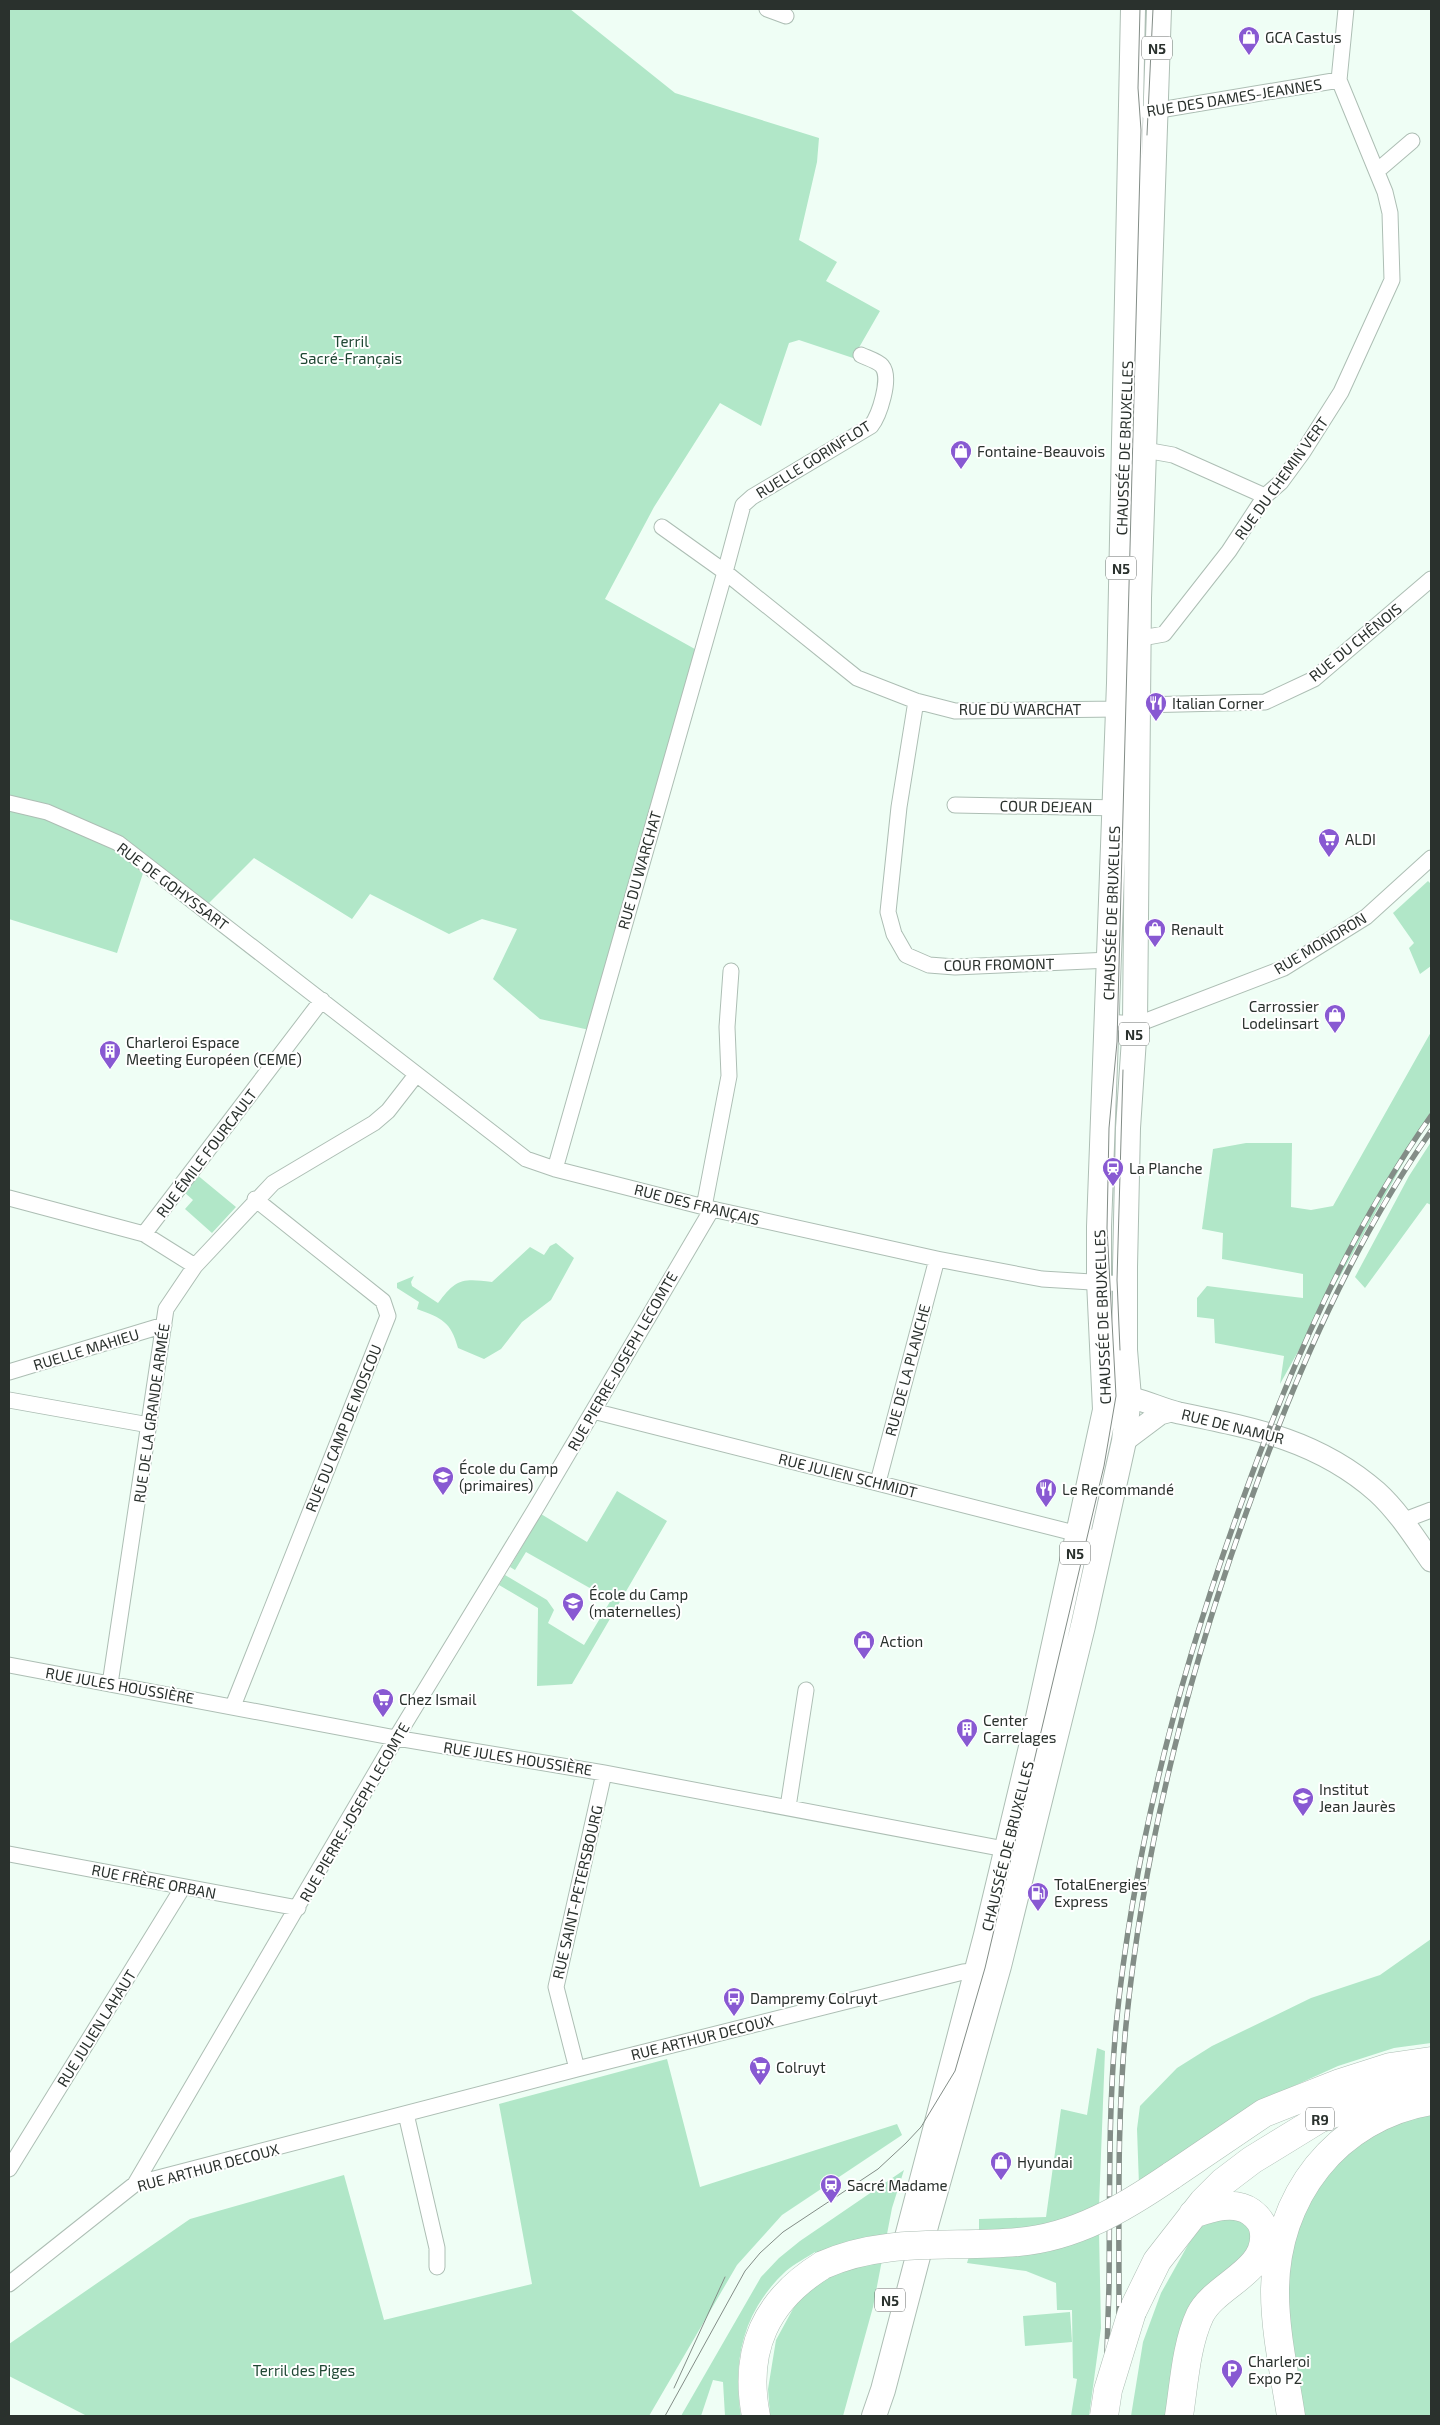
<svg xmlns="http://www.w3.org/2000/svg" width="1440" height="2425" font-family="'Exo 2',sans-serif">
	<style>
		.green { fill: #b1e7c8 }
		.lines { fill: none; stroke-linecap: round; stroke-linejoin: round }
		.minor-casing { stroke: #adbeb4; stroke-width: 17 }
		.secondary-casing { stroke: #adbeb4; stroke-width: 23 }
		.primary-casing { stroke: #adbeb4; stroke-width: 26 }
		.motorway-casing { stroke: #adbeb4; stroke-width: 29 }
		.minor { stroke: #fff; stroke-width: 15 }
		.secondary { stroke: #fff; stroke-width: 21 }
		.primary { stroke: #fff; stroke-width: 24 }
		.motorway { stroke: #fff; stroke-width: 28 }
		.tram { stroke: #838d87; stroke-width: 1 }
		.rail-casing { stroke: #838d87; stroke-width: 5.5 }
		.rail { stroke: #fff; stroke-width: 4; stroke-dasharray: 11; stroke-linecap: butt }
		.motorway-bridge-casing { stroke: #adbeb4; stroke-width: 29; stroke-linecap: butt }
		.motorway-bridge { stroke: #fff; stroke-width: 28 }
		.labels { text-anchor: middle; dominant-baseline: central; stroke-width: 4; stroke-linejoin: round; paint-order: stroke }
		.shield { fill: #fff; stroke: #6a6f6c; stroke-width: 1 }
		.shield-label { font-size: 14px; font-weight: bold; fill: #2a312d }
		.poi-label { font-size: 15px; fill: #2a312d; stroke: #fff; text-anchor: start }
		.street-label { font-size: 15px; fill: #2a312d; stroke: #fff }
		.park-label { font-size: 15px; fill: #1f4733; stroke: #fff }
	</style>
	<rect width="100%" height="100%" fill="#effef5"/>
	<path class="green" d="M 9,9 L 570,9 L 675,93 L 819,138 L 817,162 L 799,240 L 837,262 L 826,281 L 880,311 L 853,358 L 799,340 L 789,343 L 761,426 L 720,403 L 654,507 L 605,599 L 702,653 L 594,1031 L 540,1019 L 493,979 L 517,929 L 482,919 L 449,934 L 370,894 L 352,919 L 254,858 L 208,904 L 146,864 L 117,953 L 9,919 Z
		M 1428,881 L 1431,884 L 1431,966 L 1420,974 L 1409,948 L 1414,943 L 1393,913 Z
		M 1431,1032 L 1431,1113 L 1280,1384 L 1284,1356 L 1215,1343 L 1214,1319 L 1197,1317 L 1197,1298 L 1207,1286 L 1303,1298 L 1303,1274 L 1222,1259 L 1223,1233 L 1202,1229 L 1213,1149 L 1246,1143 L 1292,1143 L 1291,1207 L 1311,1210 L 1333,1206 Z
		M 1431,1142 L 1431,1205 L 1427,1203 L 1365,1288 L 1355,1277 L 1409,1176 Z
		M 196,1174 L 236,1207 L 212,1233 L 185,1209 L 193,1200 L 184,1192 Z
		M 556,1243 L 574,1258 L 551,1300 L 522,1322 L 501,1349 L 484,1359 L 458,1348 C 451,1322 442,1318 417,1309 L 419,1302 L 397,1288 L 397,1283 L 414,1276 L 411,1282 L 412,1286 L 438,1303 C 456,1279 462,1278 492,1282 L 530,1247 L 544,1255 L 550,1246 Z
		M 617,1491 L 667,1521 L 572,1684 L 537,1686 L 538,1608 L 499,1585 L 505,1575 L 547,1600 L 554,1610 L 548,1623 L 584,1645 L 611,1600 L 526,1552 L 515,1570 L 510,1567 L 541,1514 L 587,1542 Z
		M 1431,1939 L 1431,2043 L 1394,2048 L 1338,2066 L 1267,2098 L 1139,2185 L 1137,2129 L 1140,2106 L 1177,2068 L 1212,2046 L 1311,1998 L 1380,1975 Z
		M 1097,2048 L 1105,2051 L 1099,2206 L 1050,2223 L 1017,2230 L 979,2230 L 979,2219 L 1046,2217 L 1061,2109 L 1087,2115 Z
		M 667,2059 L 700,2187 L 897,2124 L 902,2135 L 782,2215 L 737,2265 L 649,2416 L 87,2416 L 9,2376 L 9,2344 L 190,2219 L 344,2175 L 384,2320 L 532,2284 L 499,2104 Z
		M 1431,2111 L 1431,2416 L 1303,2416 L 1287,2310 L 1287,2266 L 1301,2212 L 1326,2170 L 1370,2130 Z
		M 904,2170 L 892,2208 L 873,2307 L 843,2416 L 770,2415 L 768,2389 L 776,2340 L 800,2296 L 827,2278 L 815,2252 C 806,2258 794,2264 786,2271 C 743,2311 732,2360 741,2416 L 725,2416 L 723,2382 L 713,2380 L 701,2416 L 681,2416 L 761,2277 L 779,2258 L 800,2241 Z
		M 1244,2215 L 1255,2245 L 1198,2304 L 1172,2416 L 1131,2416 L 1143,2342 L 1161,2293 L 1189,2243 L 1202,2226 L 1216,2216 Z
		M 1099,2232 L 1101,2328 L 1089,2416 L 1071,2416 L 1077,2379 L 1073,2378 L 1072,2310 L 1057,2310 L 1056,2283 L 1026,2271 L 967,2263 L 970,2253 Z
		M 1070,2312 L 1072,2342 L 1025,2346 L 1023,2316 Z"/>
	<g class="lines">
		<g class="minor-casing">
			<path id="minor" d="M 767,9 L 786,16
				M 1148,112 L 1339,80
				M 1377,171 L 1412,141
				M 1145,450 L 1173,455 L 1265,496
				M 662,527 L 725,572 L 743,505 L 752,497 L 871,426 C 879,416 892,378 882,366 C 878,361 867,358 861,355
				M 1131,640 L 1164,634 L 1229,551 L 1265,496 L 1281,482 L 1303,452 L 1341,392 L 1392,280 L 1390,213 L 1385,192 L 1339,80 L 1346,9
				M 916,701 L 899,807 L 888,912 L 894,934 L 906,955 L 929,965 L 955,967 L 1110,960
				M 9,803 L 47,812 L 118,843 L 526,1159 L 555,1169 L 712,1209 L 937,1259 L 1042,1279 L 1125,1284
				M 955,805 L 1121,808
				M 1107,1022 L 1135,1024 L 1146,1021 L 1284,968 L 1366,917 L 1431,858
				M 555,1169 L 725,572 L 857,678 L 916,701 L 955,711 L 1118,709 L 1139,705 L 1265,702 L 1314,679 L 1431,579
				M 9,1198 L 144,1234 L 195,1266
				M 704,1207 L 729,1076 L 727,1027 L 731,971
				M 144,1234 L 322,1000
				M 9,1372 L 164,1325
				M 9,1400 L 149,1425
				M 593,1411 L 1102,1540
				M 878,1482 L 937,1259
				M 1402,1521 L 1431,1510
				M 9,1665 L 396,1738 L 604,1773 L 1015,1851
				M 110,1684 L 166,1309 L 195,1266 L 273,1183 L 374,1123 L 388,1111 L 416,1075
				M 233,1706 L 388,1316 L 383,1301 L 255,1199
				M 788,1807 L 806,1690
				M 9,1854 L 298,1908
				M 577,2069 L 556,1987 L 604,1773
				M 406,2114 L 437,2248 L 437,2267
				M 9,2169 L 183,1887
				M 135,2184 L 396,1738 L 536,1508 L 712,1209
				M 9,2284 L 135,2184 L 577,2069 L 963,1972 L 983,1970"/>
		</g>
		<g class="secondary-casing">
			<path id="secondary" d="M 1113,1396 C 1136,1395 1157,1408 1179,1413 C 1253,1428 1318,1440 1377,1492 C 1398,1511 1415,1538 1431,1561
				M 1124,1441 L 1160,1414 L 1171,1411"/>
		</g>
		<g class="primary-casing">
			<path id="primary" d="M 907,2237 L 986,1935 L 1037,1722 L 1105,1410 L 1099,1281 L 1099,1227 L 1119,683 L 1133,9
				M 874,2416 L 883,2390 L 927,2222 L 999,1966 L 1083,1626 L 1124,1441 L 1129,1397 L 1125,1350 L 1125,1267 L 1128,1128 L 1135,1024 L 1139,598 L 1159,9"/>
		</g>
		<g class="motorway-casing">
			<path id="motorway" d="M 1171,2176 L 1264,2113 L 1340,2083 L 1390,2067 L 1431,2061
				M 1132,2312 L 1157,2261 L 1203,2202 L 1223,2182 L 1252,2160 L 1319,2119 L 1389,2093 L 1429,2085
				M 756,2416 C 743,2350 766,2300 823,2265
				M 1179,2416 C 1184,2384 1186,2345 1200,2315 C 1215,2285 1267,2272 1264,2234 C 1264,2225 1259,2218 1251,2212 C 1234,2200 1211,2208 1193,2214
				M 1291,2416 C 1285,2376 1275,2333 1275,2292 C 1275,2197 1336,2117 1431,2101"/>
		</g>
		<use href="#minor" class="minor"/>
		<use href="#secondary" class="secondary"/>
		<use href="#primary" class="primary"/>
		<use href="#motorway" class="motorway"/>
		<path class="tram" d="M 1147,135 L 1153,9
			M 1120,1350 L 1117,1280 L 1123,1070
			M 674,2388 L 725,2277
			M 665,2416 L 745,2271 L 760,2253 L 783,2232 L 878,2169 L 906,2143 L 921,2127 L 955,2071 L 985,1968 L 1104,1466 L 1116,1396 L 1107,1228 L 1109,1128 L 1117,1042 L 1141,130 L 1138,88 L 1140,9"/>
		<g class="rail-casing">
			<path id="rail" d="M 1105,2416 C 1106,2373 1108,2330 1109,2286 C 1110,2200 1108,2113 1116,2026 C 1134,1845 1181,1667 1244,1496 C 1292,1363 1349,1232 1431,1116
				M 1115,2416 C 1116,2378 1119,2340 1119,2301 C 1119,2209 1117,2117 1126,2025 C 1144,1843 1190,1665 1253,1494 C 1298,1369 1355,1239 1431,1131"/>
		</g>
		<use href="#rail" class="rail"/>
		<g class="motorway-bridge-casing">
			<path id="motorway-bridge" d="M 823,2265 C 885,2237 952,2248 1018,2242 C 1076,2237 1124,2208 1171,2176
				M 1104,2416 L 1108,2390 L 1132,2312"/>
		</g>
		<use href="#motorway-bridge" class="motorway-bridge"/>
	</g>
	<defs>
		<g id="shop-pin" transform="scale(1.125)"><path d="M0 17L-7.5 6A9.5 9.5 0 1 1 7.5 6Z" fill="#8859d2" stroke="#fff"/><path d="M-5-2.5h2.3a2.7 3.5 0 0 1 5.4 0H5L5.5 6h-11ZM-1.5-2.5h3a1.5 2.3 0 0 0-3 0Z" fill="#fff"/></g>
		<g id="restaurant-pin" transform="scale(1.125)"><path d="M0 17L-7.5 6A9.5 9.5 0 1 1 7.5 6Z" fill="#8859d2" stroke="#fff"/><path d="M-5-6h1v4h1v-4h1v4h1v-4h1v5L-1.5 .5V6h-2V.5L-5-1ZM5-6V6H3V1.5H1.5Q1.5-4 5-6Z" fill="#fff"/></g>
		<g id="supermarket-pin" transform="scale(1.125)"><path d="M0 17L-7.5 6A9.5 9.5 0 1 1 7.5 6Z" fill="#8859d2" stroke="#fff"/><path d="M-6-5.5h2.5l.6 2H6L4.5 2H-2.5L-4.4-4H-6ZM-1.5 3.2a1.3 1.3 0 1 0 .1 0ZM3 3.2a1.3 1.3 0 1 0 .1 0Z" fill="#fff"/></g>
		<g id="building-pin" transform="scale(1.125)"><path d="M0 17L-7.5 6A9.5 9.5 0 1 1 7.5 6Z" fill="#8859d2" stroke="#fff"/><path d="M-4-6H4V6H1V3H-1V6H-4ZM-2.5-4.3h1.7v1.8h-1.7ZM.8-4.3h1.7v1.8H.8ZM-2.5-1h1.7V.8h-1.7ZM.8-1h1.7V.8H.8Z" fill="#fff"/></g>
		<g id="station-pin" transform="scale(1.125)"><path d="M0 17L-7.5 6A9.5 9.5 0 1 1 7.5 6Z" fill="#8859d2" stroke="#fff"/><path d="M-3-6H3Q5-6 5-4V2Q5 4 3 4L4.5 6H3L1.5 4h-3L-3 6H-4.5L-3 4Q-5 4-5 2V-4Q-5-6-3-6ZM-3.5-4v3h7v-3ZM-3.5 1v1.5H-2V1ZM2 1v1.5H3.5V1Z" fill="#fff"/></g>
		<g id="school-pin" transform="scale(1.125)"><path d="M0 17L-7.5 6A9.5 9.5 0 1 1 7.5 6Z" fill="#8859d2" stroke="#fff"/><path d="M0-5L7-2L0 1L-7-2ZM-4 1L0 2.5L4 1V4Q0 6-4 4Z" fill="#fff"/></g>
		<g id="fuel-pin" transform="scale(1.125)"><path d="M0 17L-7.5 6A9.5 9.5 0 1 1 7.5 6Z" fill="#8859d2" stroke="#fff"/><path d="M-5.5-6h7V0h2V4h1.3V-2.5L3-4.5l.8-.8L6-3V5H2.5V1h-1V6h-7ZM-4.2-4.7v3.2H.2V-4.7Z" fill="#fff"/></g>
		<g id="bus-pin" transform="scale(1.125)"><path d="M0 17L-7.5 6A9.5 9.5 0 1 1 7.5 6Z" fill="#8859d2" stroke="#fff"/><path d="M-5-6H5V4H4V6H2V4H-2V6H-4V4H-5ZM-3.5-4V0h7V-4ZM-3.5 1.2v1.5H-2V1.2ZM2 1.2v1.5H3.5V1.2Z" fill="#fff"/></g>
		<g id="parking-pin" transform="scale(1.125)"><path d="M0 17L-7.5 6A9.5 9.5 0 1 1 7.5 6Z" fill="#8859d2" stroke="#fff"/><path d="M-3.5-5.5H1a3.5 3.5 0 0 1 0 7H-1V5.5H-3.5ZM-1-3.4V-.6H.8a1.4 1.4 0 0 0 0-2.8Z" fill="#fff"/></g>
	</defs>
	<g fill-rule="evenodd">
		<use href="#shop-pin" x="1249" y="37"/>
		<use href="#shop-pin" x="961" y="451"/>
		<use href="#restaurant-pin" x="1156" y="703"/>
		<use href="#supermarket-pin" x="1329" y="839"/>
		<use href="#shop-pin" x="1155" y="929"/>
		<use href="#shop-pin" x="1335" y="1015"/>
		<use href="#building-pin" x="110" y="1051"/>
		<use href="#station-pin" x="1113" y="1168"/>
		<use href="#school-pin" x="443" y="1477"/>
		<use href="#restaurant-pin" x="1046" y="1489"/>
		<use href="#school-pin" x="573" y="1603"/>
		<use href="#shop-pin" x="864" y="1641"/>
		<use href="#supermarket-pin" x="383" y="1699"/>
		<use href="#building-pin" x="967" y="1729"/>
		<use href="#school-pin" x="1303" y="1798"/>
		<use href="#fuel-pin" x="1038" y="1893"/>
		<use href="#bus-pin" x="734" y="1998"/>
		<use href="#supermarket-pin" x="760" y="2067"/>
		<use href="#shop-pin" x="1001" y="2162"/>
		<use href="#station-pin" x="831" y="2185"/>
		<use href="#parking-pin" x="1232" y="2370"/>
	</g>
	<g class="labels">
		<g class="shield">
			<rect x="1142" y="36.5" width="30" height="23" rx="4"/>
			<rect x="1106" y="556.5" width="30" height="23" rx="4"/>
			<rect x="1119" y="1022.5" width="30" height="23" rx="4"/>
			<rect x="1060" y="1541.5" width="30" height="23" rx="4"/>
			<rect x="1306" y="2107.5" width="28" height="23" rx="4"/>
			<rect x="875" y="2288.5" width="30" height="23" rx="4"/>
		</g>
		<g class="shield-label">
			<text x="1157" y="48">N5</text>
			<text x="1121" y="568">N5</text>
			<text x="1134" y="1034">N5</text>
			<text x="1075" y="1553">N5</text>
			<text x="1320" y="2119">R9</text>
			<text x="890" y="2300">N5</text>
		</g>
		<g class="poi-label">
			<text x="1265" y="37">GCA Castus</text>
			<text x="977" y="451">Fontaine-Beauvois</text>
			<text x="1172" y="703">Italian Corner</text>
			<text x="1345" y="839">ALDI</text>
			<text x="1171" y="929">Renault</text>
			<text x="1319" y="1006" text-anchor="end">Carrossier<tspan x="1319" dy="17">Lodelinsart</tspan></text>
			<text x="126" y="1042">Charleroi Espace<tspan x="126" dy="17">Meeting Européen (CEME)</tspan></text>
			<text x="1129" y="1168">La Planche</text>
			<text x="459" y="1468">École du Camp<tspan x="459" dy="17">(primaires)</tspan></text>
			<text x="1062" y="1489">Le Recommandé</text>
			<text x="589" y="1594">École du Camp<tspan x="589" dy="17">(maternelles)</tspan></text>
			<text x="880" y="1641">Action</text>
			<text x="399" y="1699">Chez Ismail</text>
			<text x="983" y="1720">Center<tspan x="983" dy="17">Carrelages</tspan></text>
			<text x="1319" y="1789">Institut<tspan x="1319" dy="17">Jean Jaurès</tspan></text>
			<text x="1054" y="1884">TotalEnergies<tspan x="1054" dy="17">Express</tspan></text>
			<text x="750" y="1998">Dampremy Colruyt</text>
			<text x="776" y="2067">Colruyt</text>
			<text x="1017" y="2162">Hyundai</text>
			<text x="847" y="2185">Sacré Madame</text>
			<text x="1248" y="2361">Charleroi<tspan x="1248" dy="17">Expo P2</tspan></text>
		</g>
		<g class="street-label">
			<text transform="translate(1234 97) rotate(-9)">RUE DES DAMES-JEANNES</text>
			<text transform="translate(1124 448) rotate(-88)">CHAUSSÉE DE BRUXELLES</text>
			<text transform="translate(813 459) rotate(-32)">RUELLE GORINFLOT</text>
			<text transform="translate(1281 478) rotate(-54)">RUE DU CHEMIN VERT</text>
			<text transform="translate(1355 642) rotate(-39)">RUE DU CHÊNOIS</text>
			<text x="1020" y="709">RUE DU WARCHAT</text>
			<text transform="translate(1046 806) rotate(1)">COUR DEJEAN</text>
			<text transform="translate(639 870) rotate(-74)">RUE DU WARCHAT</text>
			<text transform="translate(173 886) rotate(37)">RUE DE GOHYSSART</text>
			<text transform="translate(1111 913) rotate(-88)">CHAUSSÉE DE BRUXELLES</text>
			<text transform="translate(1320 943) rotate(-31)">RUE MONDRON</text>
			<text transform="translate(999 964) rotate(-1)">COUR FROMONT</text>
			<text transform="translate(206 1153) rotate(-53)">RUE ÉMILE FOURCAULT</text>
			<text transform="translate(697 1204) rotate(14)">RUE DES FRANÇAIS</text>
			<text transform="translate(1102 1317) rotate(-92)">CHAUSSÉE DE BRUXELLES</text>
			<text transform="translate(86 1349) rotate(-17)">RUELLE MAHIEU</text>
			<text transform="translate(622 1361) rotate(-60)">RUE PIERRE-JOSEPH LECOMTE</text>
			<text transform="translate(907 1370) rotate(-75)">RUE DE LA PLANCHE</text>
			<text transform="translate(151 1413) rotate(-82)">RUE DE LA GRANDE ARMÉE</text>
			<text transform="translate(1233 1426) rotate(14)">RUE DE NAMUR</text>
			<text transform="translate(343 1428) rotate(-68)">RUE DU CAMP DE MOSCOU</text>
			<text transform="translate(848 1475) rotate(14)">RUE JULIEN SCHMIDT</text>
			<text transform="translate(120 1685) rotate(10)">RUE JULES HOUSSIÈRE</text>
			<text transform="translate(518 1758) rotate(9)">RUE JULES HOUSSIÈRE</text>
			<text transform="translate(354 1812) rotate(-60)">RUE PIERRE-JOSEPH LECOMTE</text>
			<text transform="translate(1007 1846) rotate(-76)">CHAUSSÉE DE BRUXELLES</text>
			<text transform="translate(154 1881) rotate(11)">RUE FRÈRE ORBAN</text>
			<text transform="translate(577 1892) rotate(-77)">RUE SAINT-PETERSBOURG</text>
			<text transform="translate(96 2028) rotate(-58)">RUE JULIEN LAHAUT</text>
			<text transform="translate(702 2037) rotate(-14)">RUE ARTHUR DECOUX</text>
			<text transform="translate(208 2167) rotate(-15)">RUE ARTHUR DECOUX</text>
		</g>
		<g class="park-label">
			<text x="351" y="341">Terril<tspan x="351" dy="17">Sacré-Français</tspan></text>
			<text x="304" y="2370">Terril des Piges</text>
		</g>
	</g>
	<rect width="1440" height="2425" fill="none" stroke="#2a312d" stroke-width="20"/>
</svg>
